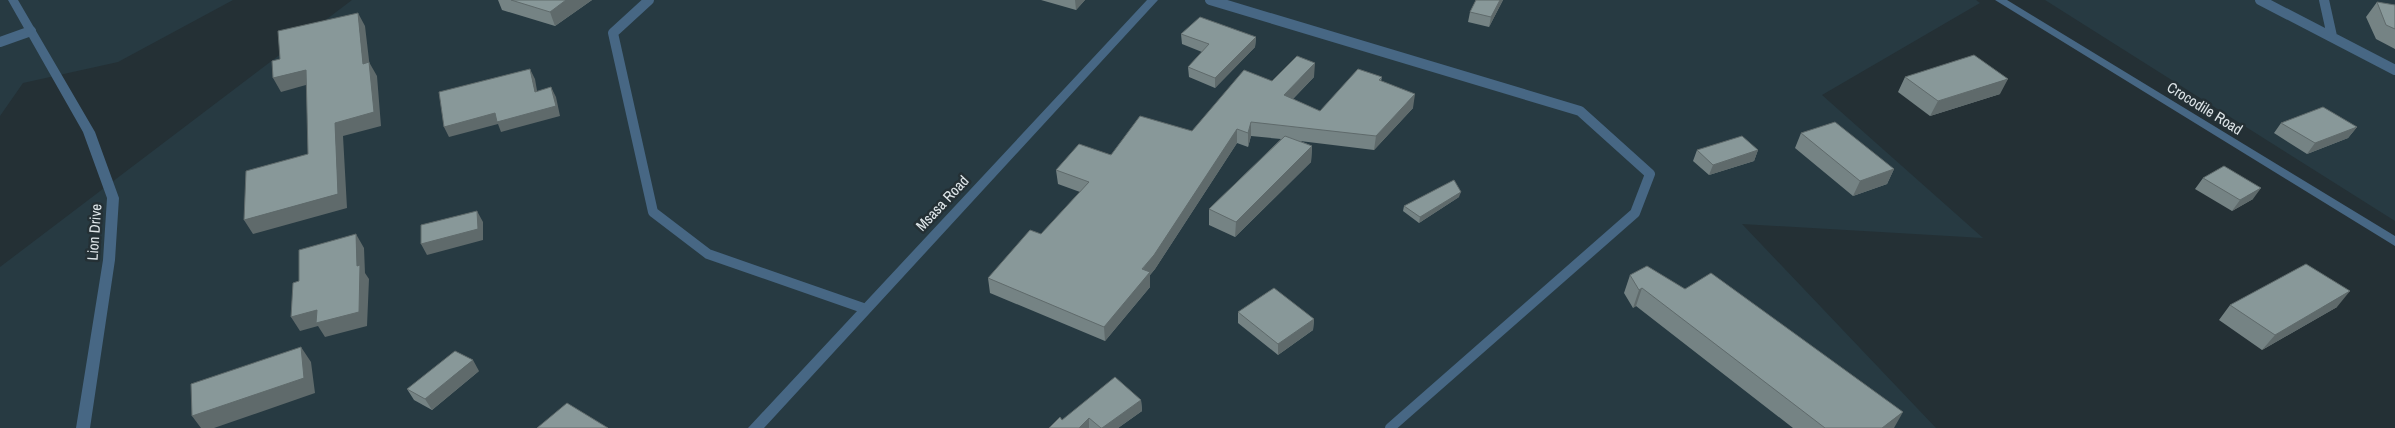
<svg xmlns="http://www.w3.org/2000/svg" width="2395" height="428" font-family="'Archivo Narrow',sans-serif">
	<style>
		.built { fill: #273a42 }
		.lines { fill: none; stroke-linecap: round; stroke-linejoin: round }
		.service { stroke: #476784; stroke-width: 10 }
		.minor { fill: #476784; fill-rule: evenodd }
		.tertiary { fill: #476784; fill-rule: evenodd }
		.wall { fill: #758384 }
		.shaded-wall { fill: #5f6a6b }
		.building { fill: #889899; stroke: #5f6a6b }
		.labels { text-anchor: middle; dominant-baseline: central; stroke-width: 5; stroke-linejoin: round; paint-order: stroke }
		.street-label { font-size: 15px; fill: #dee5e8; stroke: #243035 }
	</style>
	<rect width="100%" height="100%" fill="#243035"/>
	<path class="built" d="M 0,0 L 233,0 L 118,62 L 23,83 L 0,116 Z
		M 352,0 L 1976,0 L 1980,3 L 1822,95 L 1983,238 L 1742,224 L 1936,428 L 0,428 L 0,267 Z
		M 2045,0 L 2395,0 L 2395,221 Z"/>
	<g class="lines">
		<path class="service" d="M 649,0 L 613,33 L 653,212 L 708,254 L 866,309
			M 1210,0 L 1580,111 L 1650,174 L 1635,213 L 1390,428
			M 2260,0 L 2395,70
			M 2324,0 L 2332,36
			M 0,42 L 31,31"/>
		<path class="minor" d="M 1147,0 L 1158,0 L 764,428 L 748,428 Z
			M 1995,0 L 2007,0 L 2395,236 L 2395,246 Z"/>
		<path class="tertiary" d="M 8,0 L 18,0 L 95,132 L 119,198 L 115,260 L 90,428 L 76,428 L 103,260 L 107,198 L 83,132 Z"/>
	</g>
	<path class="wall" d="M 498,0 L 592,0 L 555,26 L 502,10 Z
		M 1041,0 L 1085,0 L 1076,10 Z
		M 1476,0 L 1503,0 L 1489,27 L 1468,22 L 1470,12 Z
		M 2377,2 L 2395,5 L 2395,49 L 2376,39 L 2366,17 Z
		M 1181,34 L 1256,37 L 1255,47 L 1215,88 L 1189,77 L 1188,67 L 1202,52 L 1182,44 Z
		M 1314,77 L 1293,99 L 1320,111 L 1382,77 L 1381,81 L 1413,108 L 1374,150 L 1300,141 L 1312,146 L 1311,162 L 1235,237 L 1209,225 L 1209,209 L 1281,139 L 1251,136 L 1248,147 L 1237,143 L 1155,269 L 1150,275 L 1150,287 L 1105,341 L 990,293 L 988,278 L 1041,234 L 1080,192 L 1058,184 L 1056,170 L 1192,131 L 1272,81 Z
		M 1905,77 L 2000,94 L 1930,116 L 1898,92 Z
		M 2281,123 L 2357,127 L 2348,138 L 2307,154 L 2274,133 Z
		M 1801,133 L 1894,169 L 1887,184 L 1853,196 L 1795,148 Z
		M 1697,150 L 1758,150 L 1754,161 L 1709,175 L 1693,161 Z
		M 2203,178 L 2253,199 L 2232,211 L 2195,189 Z
		M 1459,197 L 1419,223 L 1403,211 L 1404,206 Z
		M 1630,275 L 1894,428 L 1793,428 L 1636,306 L 1633,308 L 1624,293 Z
		M 2230,305 L 2337,307 L 2262,350 L 2219,320 Z
		M 1238,312 L 1314,319 L 1313,330 L 1278,355 L 1238,323 Z
		M 479,371 L 432,410 L 414,400 L 407,389 Z
		M 1141,400 L 1142,411 L 1118,428 L 1049,428 L 1062,420 Z"/>
	<path class="shaded-wall" d="M 566,0 L 592,0 L 555,26 L 550,12 Z
		M 1075,0 L 1085,0 L 1076,10 Z
		M 1500,0 L 1503,0 L 1489,27 L 1491,17 Z
		M 358,13 L 365,26 L 371,77 L 363,64 Z
		M 1256,37 L 1255,47 L 1215,88 L 1215,78 Z
		M 369,62 L 377,76 L 381,126 L 343,136 L 347,208 L 253,234 L 244,220 L 338,194 L 335,123 Z
		M 1315,63 L 1314,77 L 1283,109 L 1284,95 Z
		M 530,69 L 535,79 L 539,102 L 535,92 Z
		M 306,70 L 313,83 L 281,92 L 273,78 Z
		M 2008,79 L 2000,94 L 1930,116 L 1938,101 Z
		M 551,87 L 556,97 L 560,116 L 501,132 L 498,124 L 449,137 L 444,127 Z
		M 1415,94 L 1413,108 L 1374,150 L 1376,136 Z
		M 1251,122 L 1251,136 L 1248,147 L 1248,133 Z
		M 2357,127 L 2348,138 L 2307,154 L 2315,143 Z
		M 1237,129 L 1237,143 L 1155,269 L 1150,275 L 1150,287 L 1105,341 L 1104,327 Z
		M 1312,146 L 1311,162 L 1235,237 L 1236,222 Z
		M 1758,150 L 1754,161 L 1709,175 L 1713,165 Z
		M 1894,169 L 1887,184 L 1853,196 L 1860,181 Z
		M 2261,188 L 2253,199 L 2232,211 L 2240,200 Z
		M 1461,192 L 1459,197 L 1419,223 L 1420,217 Z
		M 477,211 L 483,222 L 483,240 L 427,255 L 421,244 Z
		M 356,234 L 364,248 L 365,273 L 369,279 L 367,326 L 325,337 L 318,326 L 300,331 L 291,317 L 357,266 Z
		M 1642,288 L 1636,306 L 1633,308 L 1639,290 Z
		M 2350,291 L 2337,307 L 2262,350 L 2275,335 Z
		M 1314,319 L 1313,330 L 1278,355 L 1278,344 Z
		M 301,347 L 311,362 L 315,393 L 214,428 L 201,428 L 192,416 Z
		M 473,360 L 479,371 L 432,410 L 425,399 Z
		M 1141,400 L 1142,411 L 1118,428 L 1102,428 Z
		M 1903,412 L 1894,428 L 1882,428 Z
		M 1089,418 L 1089,428 L 1079,428 Z"/>
	<path class="building" d="M 511,0 L 566,0 L 550,12 Z
		M 1476,0 L 1500,0 L 1491,17 L 1470,12 Z
		M 2377,2 L 2395,5 L 2395,29 L 2386,25 Z
		M 358,13 L 363,64 L 369,62 L 374,112 L 335,123 L 338,194 L 244,220 L 246,171 L 308,154 L 306,70 L 273,78 L 272,61 L 280,59 L 278,31 Z
		M 1200,17 L 1256,37 L 1215,78 L 1188,67 L 1209,44 L 1181,34 Z
		M 1974,55 L 2008,79 L 1938,101 L 1905,77 Z
		M 1297,56 L 1315,63 L 1284,95 L 1320,111 L 1358,69 L 1382,77 L 1379,80 L 1415,94 L 1376,136 L 1251,122 L 1248,133 L 1237,129 L 1154,255 L 1142,269 L 1150,272 L 1104,327 L 988,278 L 1030,230 L 1041,234 L 1089,182 L 1056,170 L 1079,144 L 1111,155 L 1140,116 L 1192,131 L 1244,70 L 1272,81 Z
		M 530,69 L 535,92 L 551,87 L 556,106 L 497,122 L 495,113 L 444,127 L 439,92 Z
		M 2323,107 L 2357,127 L 2315,143 L 2281,123 Z
		M 1835,122 L 1894,169 L 1860,181 L 1801,133 Z
		M 1285,136 L 1312,146 L 1236,222 L 1209,209 Z
		M 1742,136 L 1758,150 L 1713,165 L 1697,150 Z
		M 2224,166 L 2261,188 L 2240,200 L 2203,178 Z
		M 1454,180 L 1461,192 L 1420,217 L 1404,206 Z
		M 477,211 L 478,229 L 421,244 L 421,225 Z
		M 356,234 L 357,266 L 360,265 L 359,312 L 316,323 L 317,310 L 291,317 L 293,283 L 299,281 L 299,250 Z
		M 2306,264 L 2350,291 L 2275,335 L 2230,305 Z
		M 1647,266 L 1685,289 L 1711,273 L 1903,412 L 1882,428 L 1825,428 L 1642,288 L 1639,290 L 1630,275 Z
		M 1274,288 L 1314,319 L 1278,344 L 1238,312 Z
		M 301,347 L 304,378 L 192,416 L 191,384 Z
		M 455,351 L 473,360 L 425,399 L 407,389 Z
		M 1115,377 L 1141,400 L 1102,428 L 1101,428 L 1089,418 L 1079,428 L 1049,428 L 1060,417 L 1062,420 Z
		M 567,403 L 608,428 L 537,428 Z"/>
	<g class="labels">
		<g class="street-label">
			<text transform="translate(2205 108) rotate(32)">Crocodile Road</text>
			<text transform="translate(942 203) rotate(-47)">Msasa Road</text>
			<text transform="translate(94 232) rotate(-86)">Lion Drive</text>
		</g>
	</g>
</svg>
